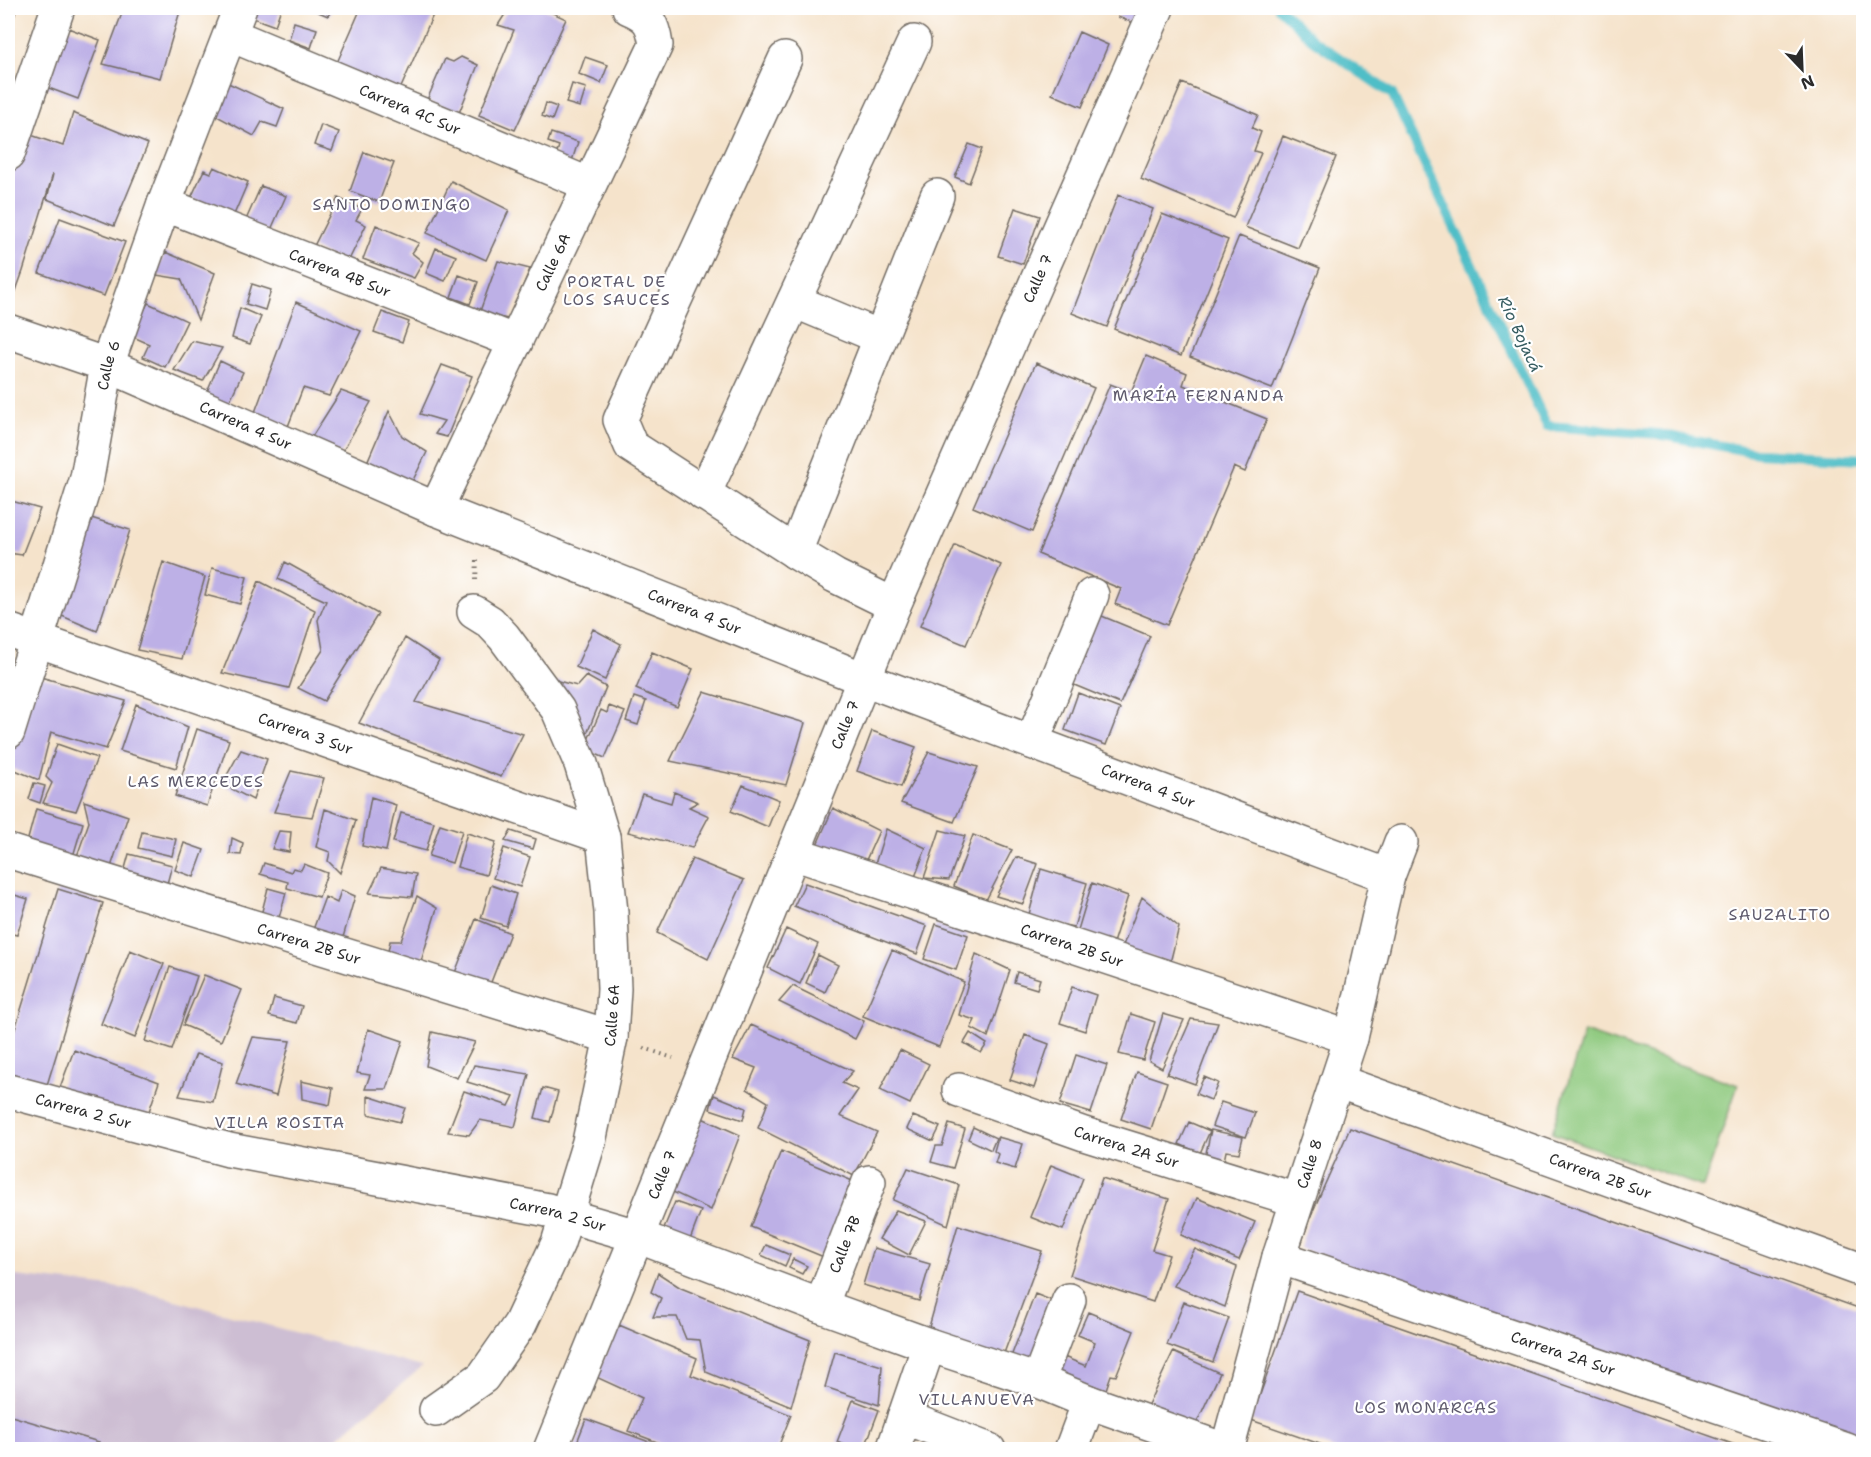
<svg xmlns="http://www.w3.org/2000/svg" width="1871" height="1457" font-family="'Shantell Sans',sans-serif">
	<style>
		.industrial { fill: #cdbed3 }
		.green { fill: #8ec97e; stroke: #5c7a54; stroke-width: 1.5 }
		.lines { fill: none; stroke-linecap: round; stroke-linejoin: round }
		.stream { stroke: #50bec7; stroke-width: 10 }
		.building { fill: #bdb0e6 }
		.minor-casing { stroke: #726b63; stroke-width: 36 }
		.path { stroke: #726b63; stroke-width: 4; stroke-dasharray: 1.5 4.5; stroke-linecap: butt }
		.minor { stroke: #fff; stroke-width: 33 }
		.labels { text-anchor: middle; dominant-baseline: central; stroke-width: 4.5; stroke-linejoin: round; paint-order: stroke }
		.street-label { font-size: 15px; fill: #2b2b2b; stroke: #fff }
		.neighbourhood-label { font-size: 16px; letter-spacing: 1.5px; fill: #5e5a6c; stroke: #fff }
		.water-label { font-size: 16px; font-style: italic; fill: #385e62; stroke: #fff }
	</style>
	<rect width="100%" height="100%" fill="#fff"/>
	<filter id="ink" filterUnits="userSpaceOnUse"><feTurbulence type="fractalNoise" baseFrequency=".0167" numOctaves="2"/><feDisplacementMap in="SourceGraphic" scale="12" xChannelSelector="R" yChannelSelector="G"/><feConvolveMatrix kernelMatrix="1 2 1 2 8 2 1 2 1" color-interpolation-filters="sRGB"/></filter>
	<filter id="wash" filterUnits="userSpaceOnUse"><feTurbulence type="fractalNoise" baseFrequency=".008" numOctaves="4" result="noise"/><feDisplacementMap in="SourceGraphic" scale="24" xChannelSelector="R" yChannelSelector="G"/><feGaussianBlur stdDeviation="1.35" result="paint"/><feColorMatrix in="noise" values="0 0 0 0 0 0 0 0 0 0 0 0 0 0 0 0 0 1.4 0 .05"/><feComposite in="paint" operator="in"/></filter>
	<g filter="url(#wash)">
		<rect width="100%" height="100%" fill="#f5e3cb"/>
		<path class="industrial" d="M 8,1275 L 138,1290 L 422,1367 L 324,1449 L 8,1450 Z"/>
		<path class="green" d="M 1584,1032 L 1738,1085 L 1703,1187 L 1552,1133 Z"/>
		<g class="lines">
			<path class="stream" d="M 1279,8 L 1313,40 L 1392,94 L 1547,426 L 1658,434 L 1758,453 L 1864,459"/>
		</g>
		<g id="blocks">
			<path class="building" d="M 8,8 L 17,8 L 8,36 Z
				M 124,8 L 181,8 L 160,78 L 103,64 Z
				M 256,8 L 281,8 L 275,26 L 253,18 Z
				M 309,8 L 333,8 L 328,16 Z
				M 361,8 L 436,8 L 399,92 L 336,65 Z
				M 509,8 L 542,8 L 566,19 L 515,130 L 479,115 L 514,30 L 498,25 Z
				M 1122,8 L 1143,8 L 1136,24 L 1118,17 Z
				M 294,22 L 317,29 L 311,48 L 289,40 Z
				M 68,28 L 100,40 L 78,99 L 46,87 Z
				M 1079,32 L 1108,45 L 1082,107 L 1052,94 Z
				M 461,57 L 478,65 L 459,113 L 427,100 L 445,59 L 453,62 Z
				M 585,57 L 608,65 L 601,83 L 579,74 Z
				M 226,82 L 284,109 L 277,127 L 262,122 L 254,136 L 213,114 Z
				M 1182,83 L 1258,115 L 1252,128 L 1261,132 L 1254,151 L 1261,153 L 1233,218 L 1141,179 Z
				M 572,84 L 586,88 L 580,107 L 566,103 Z
				M 546,103 L 557,107 L 552,120 L 542,116 Z
				M 73,113 L 148,144 L 114,226 L 47,199 L 53,174 L 23,271 L 8,313 L 8,186 L 25,133 L 63,146 Z
				M 321,125 L 339,132 L 332,151 L 314,145 Z
				M 551,133 L 578,142 L 571,164 L 555,159 L 559,146 L 548,142 Z
				M 1283,136 L 1336,157 L 1298,248 L 1245,227 Z
				M 969,144 L 982,149 L 969,183 L 955,177 Z
				M 364,152 L 394,163 L 379,202 L 350,191 Z
				M 214,167 L 248,182 L 233,217 L 191,198 L 204,170 L 211,173 Z
				M 451,181 L 509,210 L 486,260 L 427,233 Z
				M 261,186 L 286,196 L 270,232 L 245,222 Z
				M 1118,195 L 1153,209 L 1107,327 L 1072,313 Z
				M 338,198 L 362,209 L 356,220 L 366,225 L 347,264 L 313,248 Z
				M 1015,208 L 1040,216 L 1023,264 L 998,256 Z
				M 1162,214 L 1228,240 L 1181,356 L 1114,329 Z
				M 60,218 L 125,242 L 104,296 L 39,273 Z
				M 376,225 L 419,243 L 412,253 L 423,262 L 414,278 L 363,259 Z
				M 1239,236 L 1320,268 L 1272,389 L 1190,357 Z
				M 436,248 L 456,256 L 445,281 L 426,273 Z
				M 165,252 L 215,273 L 198,320 L 181,279 L 156,275 Z
				M 498,261 L 530,269 L 509,319 L 479,314 Z
				M 459,275 L 478,282 L 470,304 L 451,297 Z
				M 252,284 L 271,290 L 265,310 L 246,304 Z
				M 296,302 L 361,331 L 329,396 L 303,388 L 285,434 L 251,423 Z
				M 148,303 L 187,321 L 165,367 L 143,357 L 149,344 L 131,336 Z
				M 240,308 L 261,317 L 250,344 L 232,338 Z
				M 382,312 L 409,322 L 402,342 L 374,332 Z
				M 192,341 L 222,348 L 203,381 L 174,370 Z
				M 1146,356 L 1187,373 L 1183,385 L 1267,419 L 1245,472 L 1234,467 L 1167,625 L 1115,604 L 1121,589 L 1038,554 L 1110,384 L 1131,392 Z
				M 220,361 L 243,372 L 225,411 L 203,401 Z
				M 1036,363 L 1094,388 L 1032,532 L 973,507 Z
				M 442,365 L 472,376 L 447,437 L 435,434 L 444,421 L 420,414 Z
				M 341,391 L 371,402 L 341,454 L 306,446 Z
				M 389,411 L 402,436 L 427,452 L 408,490 L 365,467 Z
				M 8,500 L 40,509 L 22,555 L 8,553 Z
				M 88,517 L 130,530 L 97,631 L 55,613 Z
				M 955,545 L 1001,565 L 966,645 L 920,626 Z
				M 163,562 L 205,577 L 182,659 L 137,650 Z
				M 285,562 L 378,614 L 324,701 L 298,688 L 323,650 L 318,620 L 326,601 L 278,579 Z
				M 212,568 L 247,577 L 240,604 L 205,595 Z
				M 259,581 L 315,610 L 289,688 L 222,673 Z
				M 1097,614 L 1150,636 L 1120,704 L 1067,682 Z
				M 593,629 L 621,644 L 605,680 L 576,667 Z
				M 405,638 L 439,660 L 416,702 L 523,734 L 501,777 L 359,723 Z
				M 652,652 L 693,669 L 677,707 L 636,689 Z
				M 37,676 L 126,701 L 106,749 L 51,732 L 39,780 L 8,767 Z
				M 586,676 L 606,687 L 584,741 L 552,695 L 558,681 L 577,686 Z
				M 704,692 L 805,723 L 786,785 L 670,761 Z
				M 1078,693 L 1120,709 L 1106,745 L 1065,730 Z
				M 634,697 L 646,701 L 638,725 L 626,721 Z
				M 136,704 L 188,727 L 176,768 L 120,751 Z
				M 609,706 L 625,712 L 605,758 L 584,749 L 601,710 L 607,713 Z
				M 197,729 L 229,740 L 207,806 L 175,796 Z
				M 872,731 L 916,747 L 901,787 L 857,771 Z
				M 57,744 L 97,758 L 76,811 L 43,803 L 52,783 L 46,777 Z
				M 241,750 L 267,759 L 253,800 L 222,784 Z
				M 929,752 L 978,767 L 954,822 L 901,803 Z
				M 291,771 L 324,778 L 312,817 L 274,812 Z
				M 34,783 L 45,786 L 40,803 L 29,799 Z
				M 743,785 L 779,800 L 768,827 L 731,811 Z
				M 674,792 L 698,802 L 689,807 L 709,816 L 692,848 L 628,832 L 642,794 L 671,803 Z
				M 371,797 L 396,805 L 386,851 L 362,846 Z
				M 84,801 L 128,816 L 110,870 L 76,859 L 89,822 Z
				M 833,808 L 879,831 L 866,860 L 816,847 Z
				M 36,809 L 83,823 L 71,863 L 25,850 Z
				M 325,809 L 356,820 L 340,873 L 328,861 L 330,852 L 316,847 Z
				M 401,813 L 434,822 L 426,851 L 393,842 Z
				M 440,824 L 462,831 L 452,863 L 429,856 Z
				M 886,829 L 926,848 L 915,877 L 875,864 Z
				M 940,830 L 965,836 L 949,880 L 924,878 Z
				M 279,831 L 291,832 L 289,852 L 272,849 Z
				M 511,831 L 536,839 L 533,849 L 505,841 Z
				M 142,832 L 176,839 L 172,856 L 138,848 Z
				M 467,833 L 496,842 L 486,875 L 457,867 Z
				M 973,835 L 1012,850 L 986,900 L 954,886 Z
				M 232,838 L 243,843 L 241,855 L 230,854 Z
				M 184,843 L 204,850 L 194,877 L 175,870 Z
				M 504,848 L 530,857 L 520,887 L 493,878 Z
				M 129,854 L 172,865 L 164,895 L 121,883 Z
				M 1016,857 L 1038,864 L 1023,904 L 996,896 Z
				M 692,859 L 744,880 L 708,959 L 657,933 Z
				M 264,863 L 291,872 L 293,868 L 301,870 L 304,864 L 327,873 L 319,897 L 287,888 L 288,882 L 260,874 Z
				M 381,868 L 416,874 L 412,897 L 369,893 Z
				M 1041,869 L 1087,883 L 1074,927 L 1028,918 Z
				M 805,883 L 927,926 L 917,954 L 794,906 Z
				M 1092,883 L 1128,896 L 1113,943 L 1078,930 Z
				M 491,885 L 516,894 L 506,926 L 481,918 Z
				M 268,888 L 286,893 L 276,928 L 259,923 Z
				M 58,889 L 103,903 L 47,1085 L 8,1074 L 8,1052 Z
				M 341,890 L 355,896 L 342,941 L 310,938 L 325,897 L 337,903 Z
				M 8,893 L 28,899 L 17,935 L 8,933 Z
				M 417,896 L 437,908 L 420,965 L 387,957 L 390,941 L 401,941 Z
				M 1142,897 L 1179,927 L 1170,963 L 1122,948 Z
				M 476,919 L 510,933 L 486,995 L 451,983 Z
				M 936,924 L 968,935 L 956,970 L 924,959 Z
				M 786,929 L 818,944 L 800,984 L 768,968 Z
				M 130,950 L 164,964 L 135,1038 L 101,1024 Z
				M 892,950 L 964,982 L 939,1047 L 863,1016 Z
				M 976,954 L 1010,970 L 988,1037 L 971,1028 L 975,1020 L 959,1015 Z
				M 818,955 L 838,965 L 825,992 L 806,983 Z
				M 170,967 L 197,976 L 172,1050 L 145,1041 Z
				M 1017,972 L 1040,979 L 1037,989 L 1014,982 Z
				M 204,975 L 242,990 L 221,1041 L 183,1025 Z
				M 793,986 L 864,1021 L 855,1039 L 779,1002 Z
				M 1072,987 L 1096,995 L 1085,1031 L 1060,1023 Z
				M 274,998 L 302,1006 L 297,1023 L 269,1016 Z
				M 1131,1014 L 1155,1022 L 1143,1060 L 1119,1054 Z
				M 1163,1014 L 1184,1020 L 1162,1068 L 1149,1061 Z
				M 1191,1019 L 1218,1023 L 1195,1084 L 1167,1074 Z
				M 751,1025 L 853,1071 L 842,1083 L 858,1090 L 840,1116 L 877,1132 L 854,1176 L 758,1128 L 768,1102 L 747,1089 L 756,1068 L 733,1059 Z
				M 368,1029 L 403,1041 L 387,1089 L 365,1089 L 370,1075 L 357,1073 Z
				M 432,1032 L 475,1042 L 457,1078 L 426,1066 Z
				M 970,1033 L 987,1044 L 981,1053 L 964,1043 Z
				M 1025,1035 L 1049,1044 L 1034,1088 L 1010,1080 Z
				M 253,1037 L 290,1041 L 276,1096 L 236,1084 Z
				M 74,1050 L 159,1082 L 146,1120 L 56,1098 Z
				M 900,1050 L 929,1064 L 910,1104 L 880,1090 Z
				M 196,1054 L 223,1062 L 213,1102 L 179,1096 Z
				M 1076,1055 L 1107,1065 L 1091,1113 L 1060,1104 Z
				M 474,1065 L 529,1074 L 515,1127 L 480,1120 L 469,1135 L 448,1132 L 464,1091 L 509,1106 L 514,1096 L 467,1082 Z
				M 1137,1072 L 1167,1082 L 1151,1129 L 1121,1119 Z
				M 1204,1077 L 1218,1083 L 1211,1100 L 1196,1094 Z
				M 301,1081 L 333,1088 L 330,1105 L 302,1099 Z
				M 543,1088 L 558,1092 L 550,1122 L 535,1118 Z
				M 714,1095 L 746,1108 L 743,1120 L 710,1109 Z
				M 368,1096 L 405,1108 L 400,1122 L 368,1114 Z
				M 1221,1102 L 1255,1113 L 1246,1137 L 1212,1126 Z
				M 693,1114 L 740,1135 L 711,1210 L 660,1186 Z
				M 913,1116 L 940,1127 L 933,1141 L 907,1129 Z
				M 1189,1122 L 1210,1131 L 1200,1153 L 1179,1144 Z
				M 949,1124 L 965,1129 L 953,1168 L 931,1162 L 936,1146 L 942,1146 Z
				M 973,1127 L 996,1138 L 991,1150 L 968,1139 Z
				M 1350,1128 L 1864,1310 L 1864,1449 L 1300,1248 L 1309,1220 Z
				M 1211,1130 L 1243,1137 L 1239,1153 L 1226,1151 L 1222,1171 L 1203,1167 Z
				M 998,1137 L 1023,1144 L 1015,1169 L 995,1163 L 998,1154 L 994,1151 Z
				M 781,1151 L 862,1185 L 831,1260 L 751,1227 Z
				M 1051,1165 L 1083,1178 L 1063,1230 L 1030,1217 Z
				M 908,1168 L 959,1185 L 948,1225 L 893,1200 Z
				M 1102,1178 L 1169,1199 L 1152,1250 L 1169,1255 L 1153,1302 L 1070,1275 Z
				M 1197,1198 L 1255,1222 L 1239,1260 L 1181,1235 Z
				M 675,1202 L 701,1211 L 688,1245 L 661,1235 Z
				M 896,1210 L 926,1221 L 909,1255 L 879,1239 Z
				M 958,1225 L 1042,1251 L 1000,1364 L 927,1334 Z
				M 766,1245 L 790,1255 L 785,1266 L 761,1255 Z
				M 874,1248 L 930,1264 L 919,1301 L 863,1285 Z
				M 1195,1249 L 1237,1267 L 1225,1307 L 1174,1286 Z
				M 793,1259 L 807,1266 L 802,1274 L 789,1268 Z
				M 658,1273 L 681,1288 L 810,1340 L 791,1407 L 706,1372 L 700,1340 L 686,1339 L 677,1317 L 653,1317 L 661,1298 L 651,1292 Z
				M 1297,1291 L 1747,1449 L 1747,1450 L 1337,1450 L 1251,1420 Z
				M 1035,1294 L 1058,1303 L 1032,1370 L 1009,1362 Z
				M 1184,1302 L 1229,1318 L 1213,1362 L 1167,1345 Z
				M 1088,1312 L 1134,1331 L 1116,1376 L 1111,1375 L 1104,1395 L 1056,1378 L 1064,1357 L 1086,1366 L 1095,1342 L 1078,1335 Z
				M 619,1325 L 697,1358 L 691,1375 L 791,1415 L 777,1450 L 678,1450 L 628,1431 L 642,1398 L 596,1377 Z
				M 835,1352 L 882,1366 L 879,1405 L 825,1387 Z
				M 1173,1352 L 1220,1373 L 1192,1433 L 1145,1411 Z
				M 853,1400 L 879,1410 L 864,1450 L 855,1450 L 837,1442 Z
				M 8,1415 L 99,1442 L 96,1450 L 8,1450 Z
				M 586,1419 L 669,1449 L 669,1450 L 574,1450 Z"/>
		</g>
	</g>
	<g filter="url(#ink)">
		<use href="#blocks" fill-opacity="0" stroke="#726b63" stroke-width="1.5"/>
		<g class="lines">
			<g class="minor-casing">
				<g id="minor">
					<path id="s1" d="M 231,35 L 588,184"/>
					<path d="M 785,59 L 620,420 L 631,446 L 795,552"/>
					<path d="M 8,154 L 58,8"/>
					<path id="s2" d="M 164,204 L 516,342"/>
					<path d="M 794,301 L 880,337"/>
					<path id="s3" d="M 8,331 L 107,365 L 436,509 L 864,679 L 1388,876"/>
					<path d="M 704,494 L 914,42"/>
					<path id="s4" d="M 436,509 L 656,45 C 653,24 649,16 629,8"/>
					<path d="M 894,605 L 835,576 L 795,552 L 937,196"/>
					<path id="s5" d="M 8,630 L 603,837"/>
					<path id="s6" d="M 8,732 L 87,478 L 107,365 L 164,204 L 240,8"/>
					<path d="M 1032,742 L 1092,595"/>
					<path id="s7" d="M 8,851 L 611,1037"/>
					<path id="s8" d="M 793,853 L 1351,1038"/>
					<path id="s9" d="M 1337,1081 L 1864,1271"/>
					<path id="s10" d="M 959,1090 L 1084,1134 L 1297,1200"/>
					<path id="s11" d="M 8,1091 L 229,1150 L 548,1210 L 637,1236 L 821,1306 L 929,1345 L 1038,1381 L 1089,1402 L 1225,1450"/>
					<path id="s12" d="M 1279,1257 L 1847,1450"/>
					<path id="s13" d="M 821,1306 L 869,1182"/>
					<path d="M 1038,1381 L 1069,1300"/>
					<path id="s14" d="M 436,1410 L 483,1377 L 520,1324 L 558,1243 L 589,1142 L 611,1037 L 614,989 L 611,912 L 603,837 L 581,764 L 558,710 L 504,637 L 490,622 L 474,612"/>
					<path d="M 904,1417 L 989,1450"/>
					<path id="s15" d="M 550,1450 L 894,605 L 1157,8"/>
					<path d="M 893,1450 L 929,1345"/>
					<path d="M 1071,1450 L 1089,1402"/>
					<path id="s16" d="M 1227,1450 L 1279,1257 L 1351,1038 L 1388,876 L 1401,842"/>
				</g>
			</g>
			<path class="path" d="M 476,580 L 477,560
				M 644,1048 L 673,1058"/>
			<use href="#minor" class="minor"/>
		</g>
	</g>
	<g class="labels">
		<g class="street-label">
			<text stroke="none"><textPath href="#s1" startOffset="194">Carrera 4C Sur</textPath></text>
			<text stroke="none"><textPath href="#s4" startOffset="273">Calle 6A</textPath></text>
			<text stroke="none"><textPath href="#s2" startOffset="189">Carrera 4B Sur</textPath></text>
			<text stroke="none"><textPath href="#s15" startOffset="1269">Calle 7</textPath></text>
			<text stroke="none"><textPath href="#s6" startOffset="381">Calle 6</textPath></text>
			<text stroke="none"><textPath href="#s3" startOffset="256">Carrera 4 Sur</textPath></text>
			<text stroke="none"><textPath href="#s3" startOffset="742">Carrera 4 Sur</textPath></text>
			<text stroke="none"><textPath href="#s15" startOffset="783">Calle 7</textPath></text>
			<text stroke="none"><textPath href="#s5" startOffset="315">Carrera 3 Sur</textPath></text>
			<text stroke="none"><textPath href="#s3" startOffset="1228">Carrera 4 Sur</textPath></text>
			<text stroke="none"><textPath href="#s7" startOffset="315">Carrera 2B Sur</textPath></text>
			<text stroke="none"><textPath href="#s8" startOffset="294">Carrera 2B Sur</textPath></text>
			<text stroke="none"><textPath href="#s14" startOffset="446">Calle 6A</textPath></text>
			<text stroke="none"><textPath href="#s11" startOffset="78">Carrera 2 Sur</textPath></text>
			<text stroke="none"><textPath href="#s10" startOffset="177">Carrera 2A Sur</textPath></text>
			<text stroke="none"><textPath href="#s16" startOffset="298">Calle 8</textPath></text>
			<text stroke="none"><textPath href="#s15" startOffset="297">Calle 7</textPath></text>
			<text stroke="none"><textPath href="#s9" startOffset="280">Carrera 2B Sur</textPath></text>
			<text stroke="none"><textPath href="#s11" startOffset="564">Carrera 2 Sur</textPath></text>
			<text stroke="none"><textPath href="#s13" startOffset="66">Calle 7B</textPath></text>
			<text stroke="none"><textPath href="#s12" startOffset="300">Carrera 2A Sur</textPath></text>
		</g>
		<g class="neighbourhood-label">
			<text x="392" y="204">SANTO DOMINGO</text>
			<text x="617" y="281">PORTAL DE<tspan x="617" dy="18">LOS SAUCES</tspan></text>
			<text x="1199" y="395">MARÍA FERNANDA</text>
			<text x="196" y="781">LAS MERCEDES</text>
			<text x="1780" y="914">SAUZALITO</text>
			<text x="280" y="1122">VILLA ROSITA</text>
			<text x="977" y="1399">VILLANUEVA</text>
			<text x="1426" y="1407">LOS MONARCAS</text>
		</g>
		<g class="water-label">
			<text transform="translate(1520 334) rotate(65)">Río Bojacá</text>
		</g>
	</g>
	<rect width="1871" height="1457" fill="none" stroke="#fff" stroke-width="30"/>
	<g transform="translate(1802 69) rotate(157)" stroke="#ffffff" stroke-width="4.5" paint-order="stroke">
	<path d="M0-4.5L10 22L0 15L-10 22Z" fill="#2b2b2b"/>
	<text y="-9" font-size="16" font-weight="bold" text-anchor="middle" fill="#2b2b2b">N</text>
	</g>
</svg>
